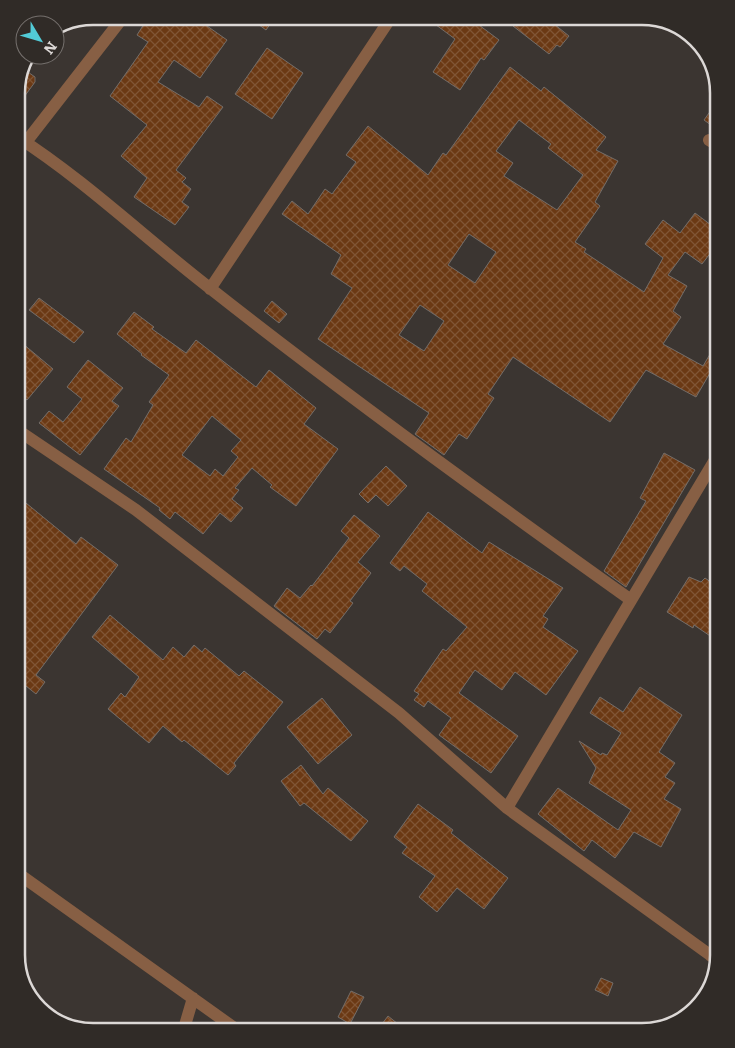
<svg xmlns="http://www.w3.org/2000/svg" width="735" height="1048" font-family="Literata,serif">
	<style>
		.building { fill: url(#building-cross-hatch); stroke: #736d69; fill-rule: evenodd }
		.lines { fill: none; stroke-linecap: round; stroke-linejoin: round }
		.street { stroke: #875f44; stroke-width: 12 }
		.rim { fill: none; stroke: #dcd8d6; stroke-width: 2.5 }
	</style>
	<defs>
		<pattern id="building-cross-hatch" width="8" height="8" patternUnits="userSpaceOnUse" patternTransform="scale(1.25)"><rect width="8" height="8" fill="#6b3914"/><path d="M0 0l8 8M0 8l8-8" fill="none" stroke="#805535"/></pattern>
	</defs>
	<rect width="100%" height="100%" fill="#3b3531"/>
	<path class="building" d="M 149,16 L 204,16 L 200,21 L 227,40 L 200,78 L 174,60 L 158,82 L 199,107 L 207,96 L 223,107 L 176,170 L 186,178 L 182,182 L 191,189 L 182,202 L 189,207 L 175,225 L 134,197 L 147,178 L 121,156 L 147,125 L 110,96 L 148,42 L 137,35 Z
		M 247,16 L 276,16 L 266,30 Z
		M 424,16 L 467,16 L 499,40 L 484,60 L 481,58 L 460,90 L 433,72 L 455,39 Z
		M 520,16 L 544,16 L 569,36 L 560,47 L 557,45 L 549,54 L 513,26 Z
		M 267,48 L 303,73 L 272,119 L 235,94 Z
		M 510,67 L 541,91 L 544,87 L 606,137 L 596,150 L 618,161 L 595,202 L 600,206 L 575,242 L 586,249 L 584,252 L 644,292 L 663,258 L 645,244 L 663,220 L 680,233 L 695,213 L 719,231 L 719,242 L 702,264 L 685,252 L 668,275 L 687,286 L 673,311 L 681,317 L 663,344 L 703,366 L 719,339 L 719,378 L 710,373 L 696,397 L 646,370 L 610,422 L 513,357 L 488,394 L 494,398 L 467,439 L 459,434 L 444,455 L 415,434 L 429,413 L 318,339 L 352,288 L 331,274 L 341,255 L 282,214 L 292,201 L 308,214 L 325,189 L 332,194 L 356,162 L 346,155 L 368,126 L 428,175 L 443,153 L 446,155 ZM 519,120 L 551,144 L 548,148 L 583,175 L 557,210 L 504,176 L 513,163 L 496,151 ZM 469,234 L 496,252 L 475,283 L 448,265 ZM 420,305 L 444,321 L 424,351 L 399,335 Z
		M 25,70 L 35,77 L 35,82 L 16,108 L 16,88 Z
		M 719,99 L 719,131 L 704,120 Z
		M 39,298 L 84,332 L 74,343 L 29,310 Z
		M 272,301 L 287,314 L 279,323 L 264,311 Z
		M 134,312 L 154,327 L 152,329 L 186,353 L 196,340 L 256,387 L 269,370 L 316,408 L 304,424 L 338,449 L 296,506 L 270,487 L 272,485 L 252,468 L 235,488 L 239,490 L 232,499 L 243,508 L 231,522 L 220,513 L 203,534 L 175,512 L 170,519 L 159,510 L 160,508 L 104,469 L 126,438 L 131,442 L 153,405 L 149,402 L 169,375 L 141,355 L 142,354 L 117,334 ZM 212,416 L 241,440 L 231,451 L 238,457 L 223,476 L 215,469 L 210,476 L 182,455 Z
		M 16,338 L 53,369 L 27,400 L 16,391 Z
		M 88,360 L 123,388 L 112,401 L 119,406 L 80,455 L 39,423 L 49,411 L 63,422 L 82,399 L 67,387 Z
		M 664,453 L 695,470 L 626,587 L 604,571 L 646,501 L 640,498 Z
		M 386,466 L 407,486 L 388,506 L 376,495 L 368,503 L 359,494 Z
		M 26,503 L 76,544 L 81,537 L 118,565 L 36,675 L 45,682 L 36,694 L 16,678 L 16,515 Z
		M 428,512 L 482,553 L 489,542 L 563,588 L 543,616 L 548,619 L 543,627 L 578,651 L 546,695 L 515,672 L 502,690 L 475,670 L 459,693 L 518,736 L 491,773 L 439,735 L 451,718 L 428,701 L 424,707 L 414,700 L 419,694 L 414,691 L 443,649 L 446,651 L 467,627 L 422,591 L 427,584 L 404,566 L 400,571 L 390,563 Z
		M 354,515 L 380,536 L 358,562 L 371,573 L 350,601 L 353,603 L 330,633 L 325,629 L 317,639 L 274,606 L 287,588 L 300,598 L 311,585 L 312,586 L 349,538 L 341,531 Z
		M 689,577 L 701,582 L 705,578 L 719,588 L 719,642 L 694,625 L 693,628 L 667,612 Z
		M 110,615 L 163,660 L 173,647 L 184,657 L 194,645 L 202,652 L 205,648 L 239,676 L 244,671 L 283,702 L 234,763 L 236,766 L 228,775 L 184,740 L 182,742 L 163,726 L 149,743 L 108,709 L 121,693 L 125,697 L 139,677 L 92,637 Z
		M 640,687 L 682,715 L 659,752 L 675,763 L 665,777 L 675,783 L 664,799 L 681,809 L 661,847 L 634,832 L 615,858 L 592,840 L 584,851 L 538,814 L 558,788 L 618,830 L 631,810 L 589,783 L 596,768 L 579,741 L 601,755 L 602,753 L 607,755 L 621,733 L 590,713 L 600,697 L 623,712 Z
		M 322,698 L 352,735 L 318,764 L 287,727 Z
		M 301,765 L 323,794 L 328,788 L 368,821 L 351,841 L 304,803 L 300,806 L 281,781 Z
		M 418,804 L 453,830 L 451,833 L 508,878 L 484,909 L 457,888 L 437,912 L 419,897 L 435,876 L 402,853 L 407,847 L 394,837 Z
		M 601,978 L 613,983 L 608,996 L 595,990 Z
		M 351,991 L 364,997 L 350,1024 L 338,1017 Z
		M 388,1016 L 408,1032 L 376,1032 Z"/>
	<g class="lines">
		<path class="street" d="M 16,136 C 86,181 146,239 211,289 C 348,397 489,499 631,600
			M 709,140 L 719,146
			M 26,142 L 124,16
			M 210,289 L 392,16
			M 16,429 L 136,510 L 399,713 L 507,808 L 717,960
			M 507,808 L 719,453
			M 16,872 L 240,1032
			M 711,956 L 719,940
			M 183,1032 L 193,998"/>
	</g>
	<path d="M0 0H735V1048H0ZM93 25H642A68 68 0 0 1 710 93V955A68 68 0 0 1 642 1023H93A68 68 0 0 1 25 955V93A68 68 0 0 1 93 25Z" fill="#302b27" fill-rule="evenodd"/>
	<path class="rim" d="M93 25H642A68 68 0 0 1 710 93V955A68 68 0 0 1 642 1023H93A68 68 0 0 1 25 955V93A68 68 0 0 1 93 25Z"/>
	<g transform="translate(40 40) rotate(128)"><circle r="24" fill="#302b27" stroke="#75706d"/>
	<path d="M0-4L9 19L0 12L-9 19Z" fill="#52cbd7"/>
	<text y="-8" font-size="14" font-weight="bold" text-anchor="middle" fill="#dcd8d6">N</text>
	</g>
</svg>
